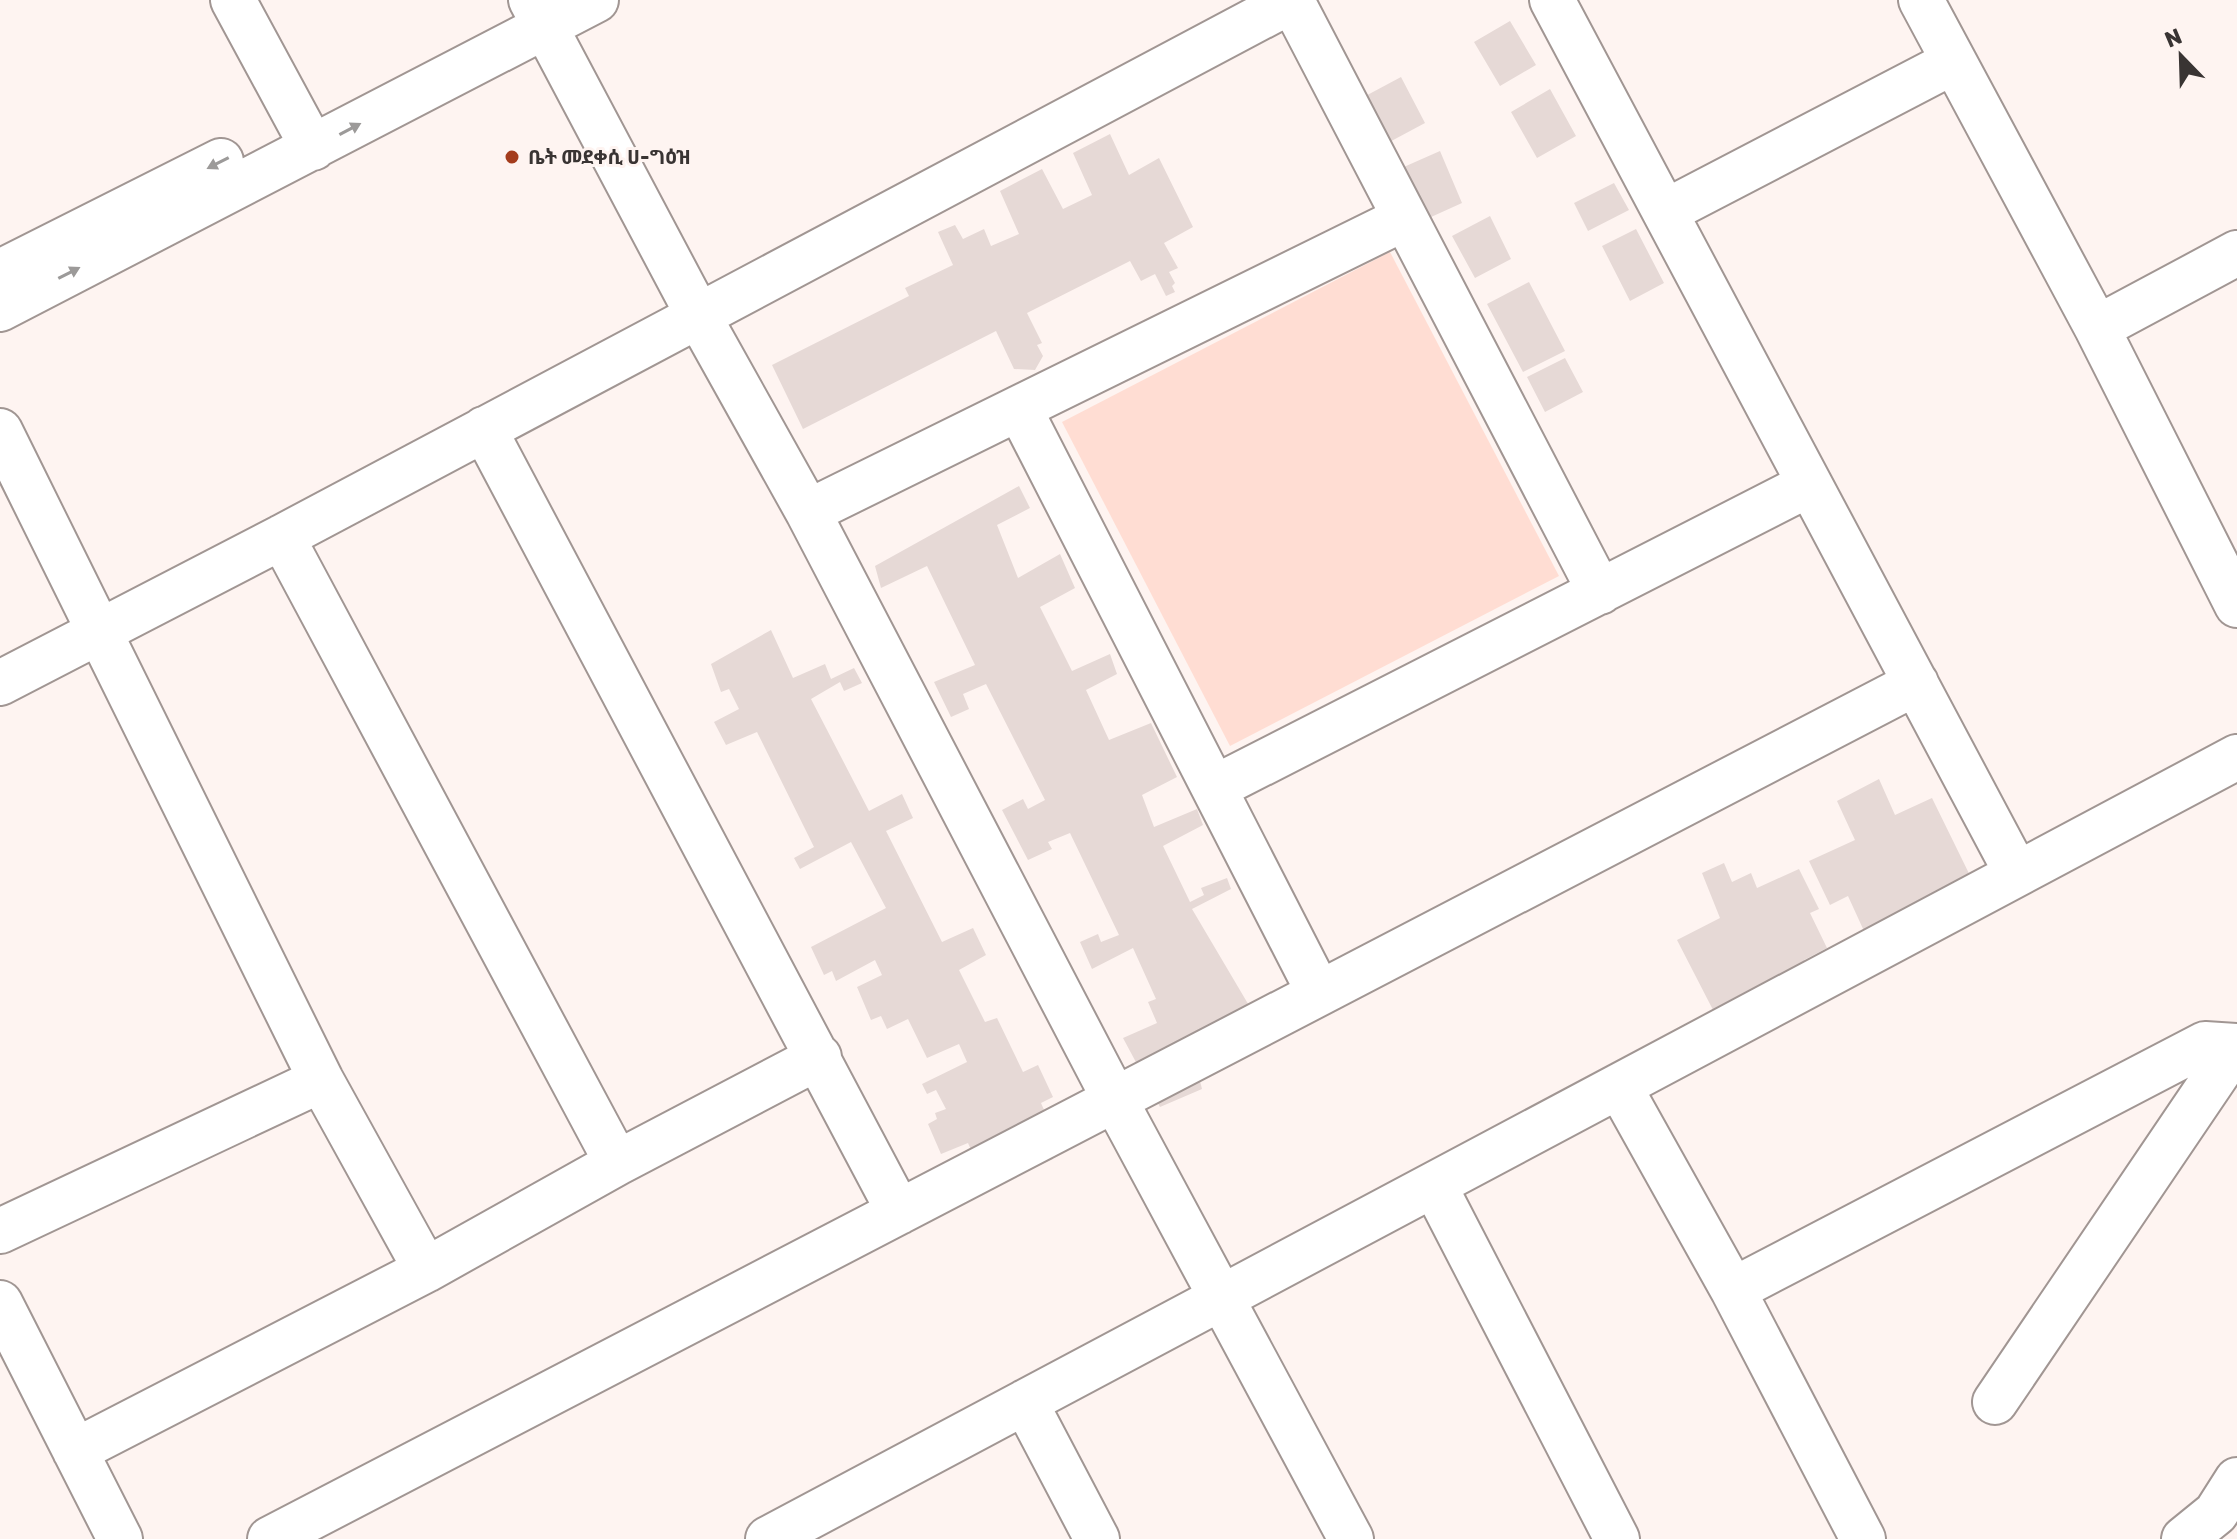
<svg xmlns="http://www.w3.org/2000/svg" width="2237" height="1539" font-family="Rubik,'Noto Sans Ethiopic',sans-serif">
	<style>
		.green { fill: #ffddd3 }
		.building { fill: #e6d9d6 }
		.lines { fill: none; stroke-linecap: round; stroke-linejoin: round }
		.minor-casing { stroke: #a19693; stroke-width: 48 }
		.minor { stroke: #fff; stroke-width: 44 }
		.oneway { fill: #9c9a99 }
		.poi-dot { fill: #a43c1d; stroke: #fef4f1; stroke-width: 3 }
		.labels { text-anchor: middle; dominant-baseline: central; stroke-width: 6; stroke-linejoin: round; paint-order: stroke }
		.poi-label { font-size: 20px; font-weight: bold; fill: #393433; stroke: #fef4f1; text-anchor: start }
	</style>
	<rect width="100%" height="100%" fill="#fef4f1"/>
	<path class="green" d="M 1390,252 L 1559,576 L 1230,746 L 1062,422 Z"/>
	<path class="building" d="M 1510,21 L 1536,65 L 1500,86 L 1474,42 Z
		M 1401,77 L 1425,123 L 1382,146 L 1358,100 Z
		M 1550,89 L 1576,136 L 1537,158 L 1511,112 Z
		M 1110,134 L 1129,175 L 1159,158 L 1193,227 L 1164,243 L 1178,268 L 1169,272 L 1175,283 L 1172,286 L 1175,292 L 1166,296 L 1155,274 L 1141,281 L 1130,261 L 1027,313 L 1042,343 L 1037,345 L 1043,356 L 1035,370 L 1014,369 L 996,331 L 803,429 L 772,365 L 909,296 L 905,288 L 953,265 L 938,232 L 955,225 L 963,239 L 984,229 L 991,246 L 1019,234 L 1000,191 L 1042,169 L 1063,209 L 1092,195 L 1073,153 Z
		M 1440,151 L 1462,203 L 1420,222 L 1397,170 Z
		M 1614,183 L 1629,210 L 1588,231 L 1574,203 Z
		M 1490,216 L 1511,259 L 1475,278 L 1452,236 Z
		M 1636,229 L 1664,283 L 1630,301 L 1602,246 Z
		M 1529,282 L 1565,351 L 1523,372 L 1487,304 Z
		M 1565,358 L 1583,392 L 1545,412 L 1527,377 Z
		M 1019,486 L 1030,508 L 997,525 L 1018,578 L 1060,554 L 1075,588 L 1040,607 L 1072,671 L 1110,654 L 1117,674 L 1086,690 L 1109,740 L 1151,723 L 1177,777 L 1142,795 L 1154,827 L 1197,809 L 1203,825 L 1163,846 L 1190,902 L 1204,895 L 1201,888 L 1227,878 L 1231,889 L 1192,909 L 1270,1041 L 1200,1081 L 1202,1089 L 1160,1107 L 1123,1038 L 1157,1023 L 1148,1002 L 1156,999 L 1133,948 L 1092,969 L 1080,942 L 1098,934 L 1101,942 L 1119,935 L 1070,833 L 1048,842 L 1052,849 L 1028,860 L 1002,810 L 1023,799 L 1028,809 L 1045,800 L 986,684 L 963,694 L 969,709 L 951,717 L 934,682 L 975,665 L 927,566 L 881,588 L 875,566 Z
		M 771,630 L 793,678 L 825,664 L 831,679 L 854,668 L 862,683 L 844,691 L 840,682 L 811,699 L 869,811 L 902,794 L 913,818 L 886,831 L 942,942 L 973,928 L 986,955 L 959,970 L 985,1022 L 997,1018 L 1023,1072 L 1038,1065 L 1053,1097 L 1041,1103 L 1054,1133 L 1043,1138 L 1053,1159 L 1001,1184 L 994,1165 L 980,1170 L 968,1143 L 941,1154 L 928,1124 L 937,1119 L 935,1113 L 946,1109 L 936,1090 L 927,1094 L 922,1084 L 967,1062 L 959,1044 L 927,1058 L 908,1019 L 887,1029 L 881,1016 L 871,1020 L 857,987 L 882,975 L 875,960 L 836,981 L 832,971 L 824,975 L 811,947 L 886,908 L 851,842 L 800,869 L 794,858 L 814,847 L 757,732 L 726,745 L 714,722 L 739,709 L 729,689 L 721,692 L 711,664 Z
		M 1879,779 L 1895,815 L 1932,798 L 1982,900 L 1864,931 L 1848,896 L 1830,905 L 1809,861 L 1855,840 L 1837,801 Z
		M 1724,863 L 1732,882 L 1751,873 L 1757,888 L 1799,869 L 1819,909 L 1810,913 L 1827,948 L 1804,960 L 1822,997 L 1728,1039 L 1677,940 L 1720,918 L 1702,873 Z"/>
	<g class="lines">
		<g class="minor-casing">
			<path id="minor" d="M 233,0 L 313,148
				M 531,0 L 698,315 L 808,512 L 1115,1100 L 1351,1539
				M 1552,0 L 2016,872
				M 1921,0 L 2097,328 L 2237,605
				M 1292,1 L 1600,592
				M 1665,212 L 1953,62
				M 0,272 L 221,161
				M 0,309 L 596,0
				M 2097,328 L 2237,253
				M 1019,408 L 1318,991
				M 484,429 L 899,1212
				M 0,431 L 321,1080 L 426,1270
				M 808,512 L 1405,218
				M 282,537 L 617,1163
				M 0,683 L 282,537 L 1293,0
				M 1214,788 L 1808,485
				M 1619,1086 L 1733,1290 L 1863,1539
				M 1434,1185 L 1617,1539
				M 0,1231 L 321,1080
				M 1733,1290 L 2205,1044 L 2237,1046
				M 0,1303 L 120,1539
				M 1025,1402 L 1097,1539
				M 1995,1402 L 2236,1046
				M 75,1451 L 426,1270 L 617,1163 L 819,1057
				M 270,1539 L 1916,683
				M 768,1539 L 2237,757
				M 2184,1539 L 2216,1513 L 2237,1480"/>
		</g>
		<use href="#minor" class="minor"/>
	</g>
	<defs><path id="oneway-solid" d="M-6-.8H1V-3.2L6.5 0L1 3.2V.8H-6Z" transform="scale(2)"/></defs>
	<g class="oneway">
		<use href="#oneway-solid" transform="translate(350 129) rotate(-28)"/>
		<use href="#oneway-solid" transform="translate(218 163) rotate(153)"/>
		<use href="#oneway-solid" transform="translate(69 273) rotate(-27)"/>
	</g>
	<circle class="poi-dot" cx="512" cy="157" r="8"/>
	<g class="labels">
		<g class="poi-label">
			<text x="528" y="157">ቤት መደቀሲ ሀ-ግዕዝ</text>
		</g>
	</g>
	<g transform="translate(2181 56) rotate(337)" stroke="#fef4f1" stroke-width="6" paint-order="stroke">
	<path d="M0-6L14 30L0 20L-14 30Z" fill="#393433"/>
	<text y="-12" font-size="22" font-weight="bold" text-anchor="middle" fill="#393433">N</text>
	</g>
</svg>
